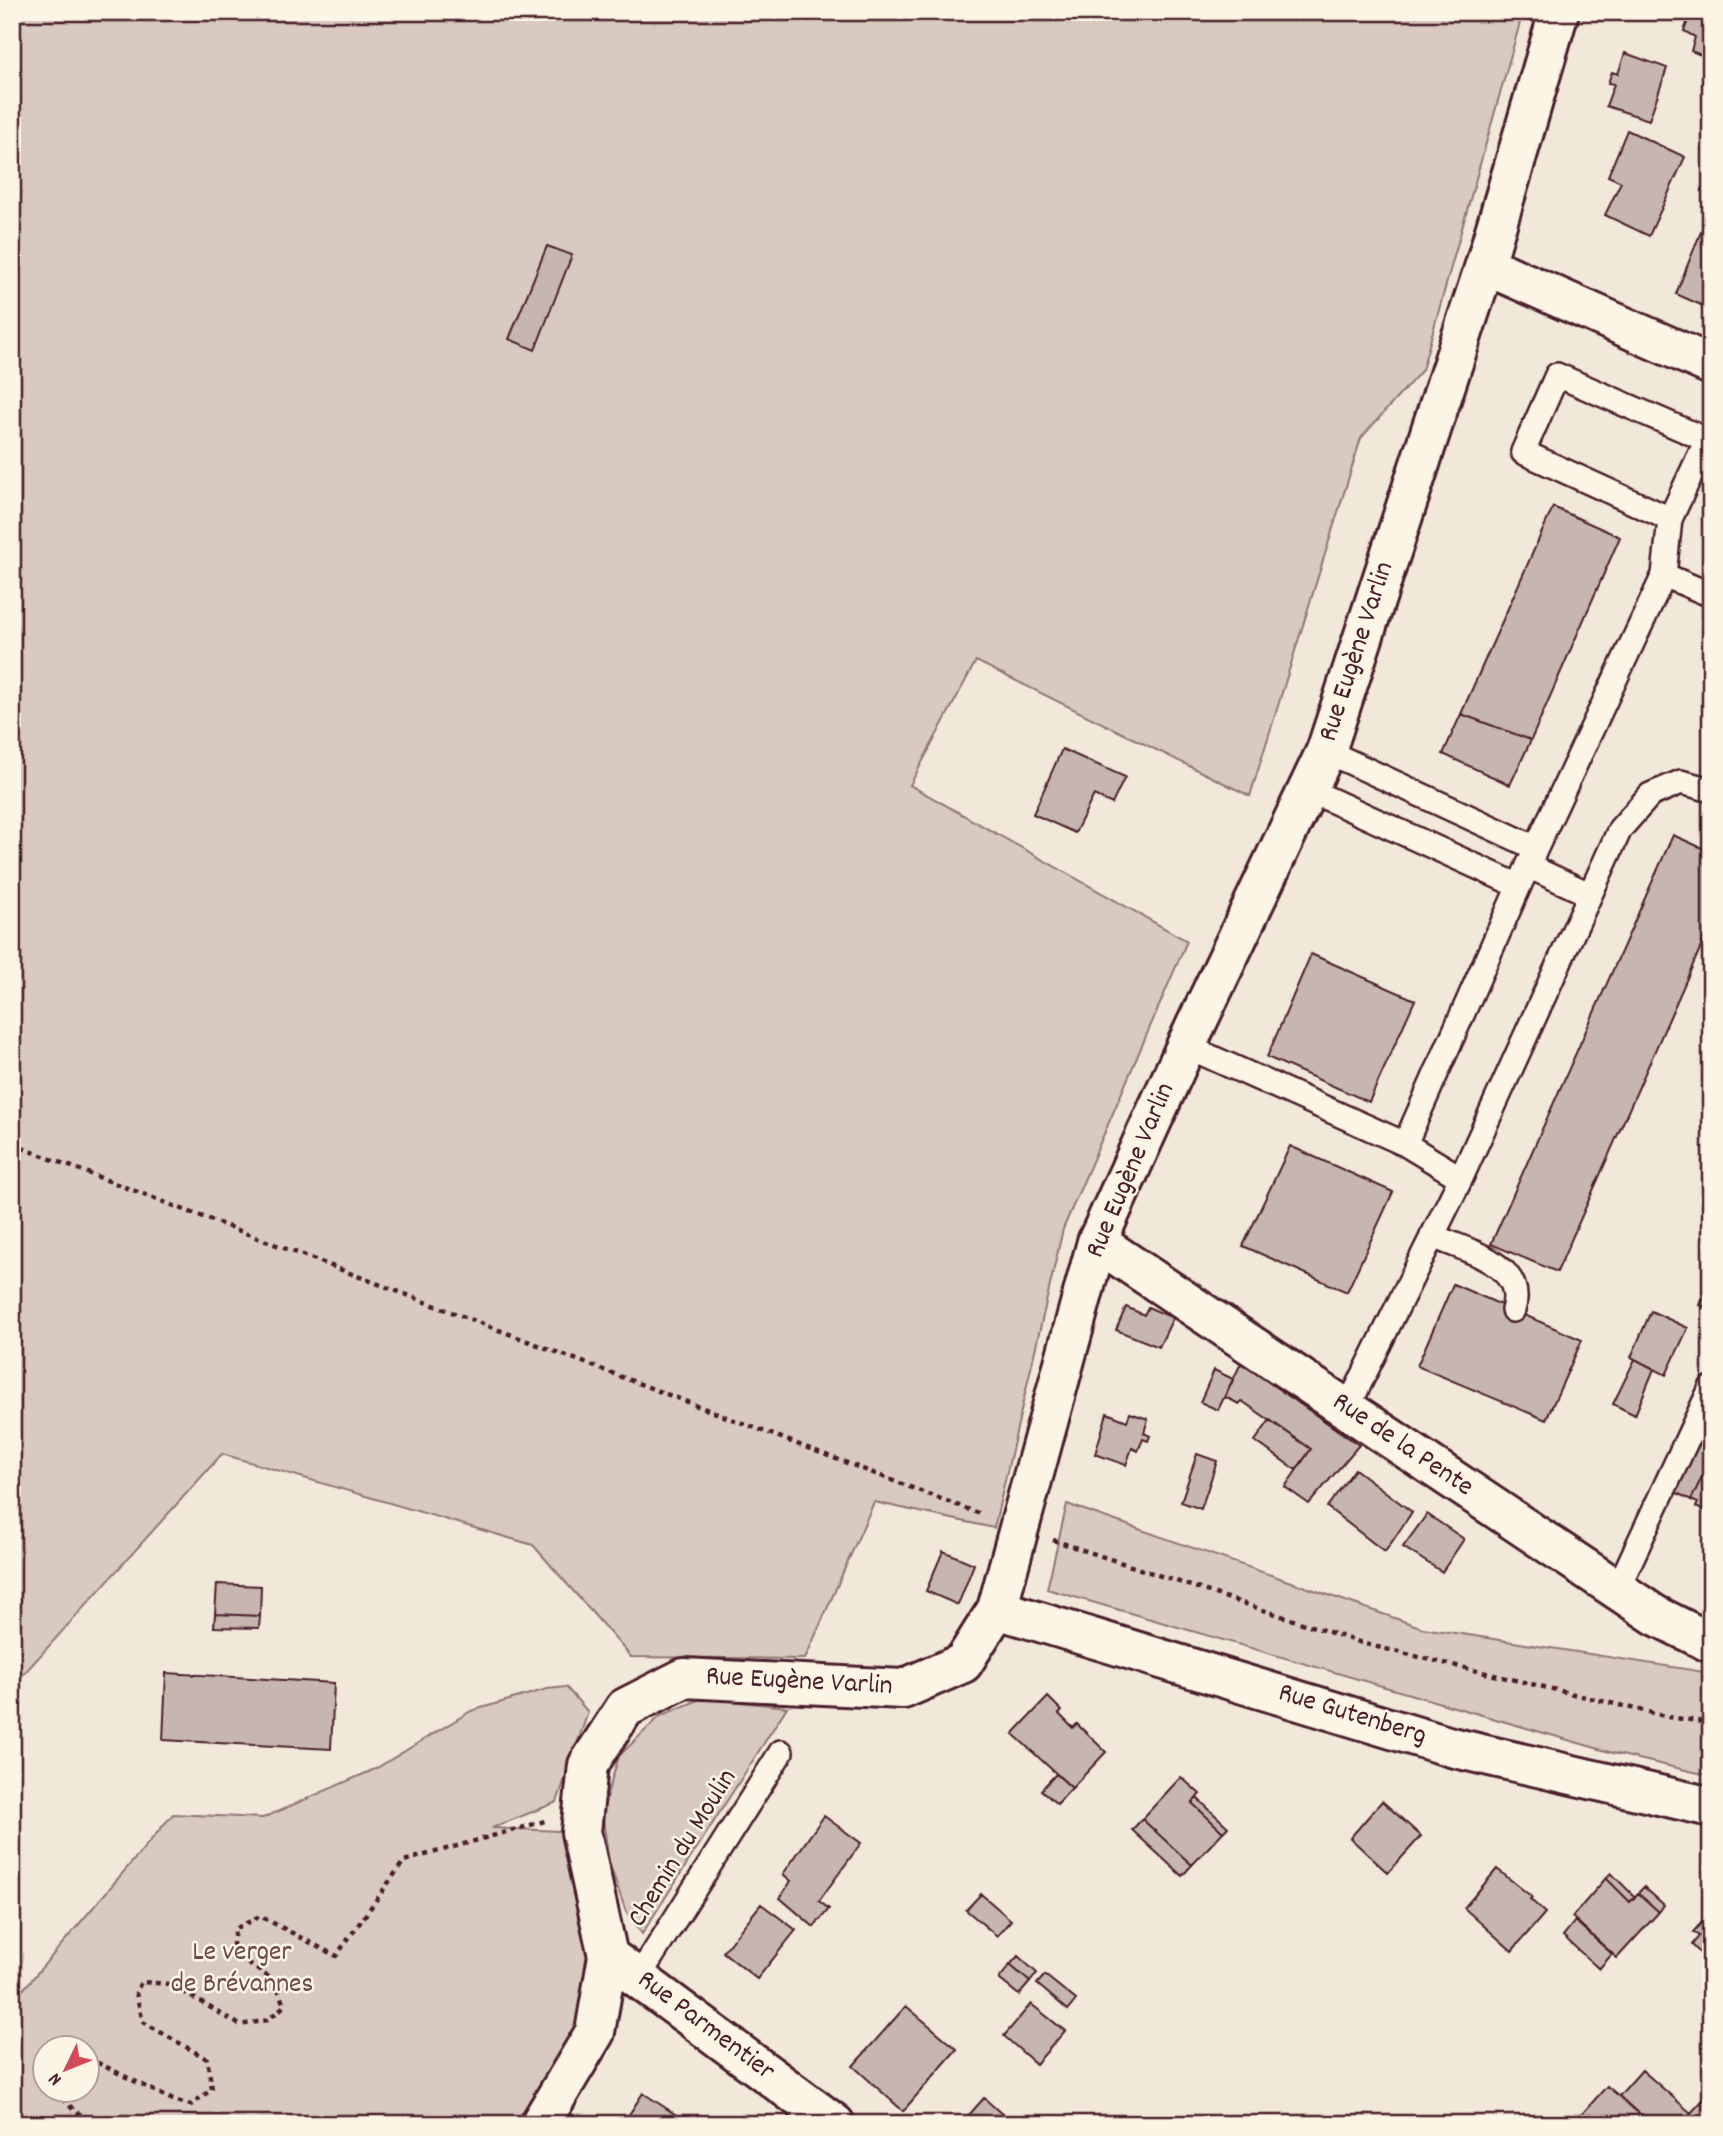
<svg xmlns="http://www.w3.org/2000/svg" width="1723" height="2136" font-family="Dekko,sans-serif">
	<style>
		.green { fill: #d8cac0; stroke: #917476; stroke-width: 2; fill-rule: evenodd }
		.building { fill: #c7b6af; stroke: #4a1f2b; stroke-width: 2 }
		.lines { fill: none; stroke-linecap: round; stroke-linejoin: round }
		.service-casing { stroke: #4a1f2b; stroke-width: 28 }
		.minor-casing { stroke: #4a1f2b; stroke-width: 44 }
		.path { stroke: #4a1f2b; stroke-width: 4.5; stroke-dasharray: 5 5; stroke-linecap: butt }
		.service { stroke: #fcf5e5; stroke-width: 23 }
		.minor { stroke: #fcf5e5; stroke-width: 38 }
		.labels { text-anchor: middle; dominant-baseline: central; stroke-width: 5; stroke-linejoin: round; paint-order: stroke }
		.street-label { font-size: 28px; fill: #4a1f2b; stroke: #fcf5e5 }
		.park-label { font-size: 28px; fill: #6e4a50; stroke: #fcf5e5 }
	</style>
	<rect width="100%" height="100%" fill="#f1e8da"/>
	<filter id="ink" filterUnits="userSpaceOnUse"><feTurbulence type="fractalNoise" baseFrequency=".0143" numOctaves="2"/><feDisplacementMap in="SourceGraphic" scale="14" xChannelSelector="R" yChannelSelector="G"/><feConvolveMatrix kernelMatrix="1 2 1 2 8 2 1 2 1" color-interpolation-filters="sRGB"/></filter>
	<g filter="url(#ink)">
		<path class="green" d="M 12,12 L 1523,12 L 1422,370 L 1361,438 L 1250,796 L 976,661 L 910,785 L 1187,941 L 1063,1229 L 994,1528 L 874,1502 L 805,1659 L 631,1657 L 533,1545 L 222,1454 L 12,1687 Z
			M 1067,1504 L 1423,1628 L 1711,1673 L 1711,1776 L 1613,1753 L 1047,1589 Z
			M 566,1687 L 588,1712 L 557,1802 L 492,1828 L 581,1832 L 608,1956 L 540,2124 L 12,2124 L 12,1992 L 21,1992 L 173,1814 L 263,1818 L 375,1769 L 471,1711 L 547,1689 ZM 46,2048 L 88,2048 L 88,2090 L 46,2090 Z
			M 703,1698 L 787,1707 L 642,1934 L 625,1909 L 609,1862 L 602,1811 L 619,1756 L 660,1716 Z"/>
		<path class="building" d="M 1691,12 L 1711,12 L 1711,59 L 1691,51 L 1695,37 L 1684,31 Z
			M 1625,53 L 1667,68 L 1649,120 L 1606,106 L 1614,84 L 1608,83 L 1612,72 L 1618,74 Z
			M 1627,130 L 1685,157 L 1649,236 L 1605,215 L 1621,182 L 1608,176 Z
			M 1710,209 L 1711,308 L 1710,309 L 1676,294 Z
			M 547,246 L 572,255 L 535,350 L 509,339 Z
			M 1553,507 L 1620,537 L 1531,740 L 1461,714 Z
			M 1461,714 L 1531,740 L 1510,785 L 1443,754 Z
			M 1062,749 L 1125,777 L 1112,804 L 1094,795 L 1075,833 L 1033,814 Z
			M 1673,835 L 1711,852 L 1711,924 L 1557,1272 L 1491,1244 Z
			M 1311,954 L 1415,1000 L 1369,1102 L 1267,1057 Z
			M 1290,1146 L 1393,1192 L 1347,1292 L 1243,1246 Z
			M 1453,1284 L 1582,1340 L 1546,1420 L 1417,1366 Z
			M 1711,1290 L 1711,1310 L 1700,1305 L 1707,1291 L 1709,1293 Z
			M 1126,1307 L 1144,1315 L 1148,1307 L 1173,1318 L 1159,1347 L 1116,1330 Z
			M 1651,1311 L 1688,1328 L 1666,1375 L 1631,1357 Z
			M 1635,1359 L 1654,1369 L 1635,1415 L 1613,1404 Z
			M 1241,1363 L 1359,1445 L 1309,1504 L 1285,1487 L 1311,1449 L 1242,1401 L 1239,1404 L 1225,1397 Z
			M 1214,1370 L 1233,1379 L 1218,1410 L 1200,1402 Z
			M 1107,1413 L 1127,1421 L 1130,1413 L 1148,1419 L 1144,1433 L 1150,1436 L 1148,1441 L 1143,1439 L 1138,1451 L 1132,1448 L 1126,1465 L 1095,1454 Z
			M 1270,1420 L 1311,1449 L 1296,1470 L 1255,1441 Z
			M 1698,1444 L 1711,1450 L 1711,1458 L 1691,1500 L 1675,1492 Z
			M 1197,1454 L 1217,1461 L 1201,1509 L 1181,1502 Z
			M 1711,1458 L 1711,1514 L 1696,1507 L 1698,1503 L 1691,1500 Z
			M 1355,1469 L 1412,1512 L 1385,1552 L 1327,1507 Z
			M 1427,1514 L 1464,1539 L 1442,1572 L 1403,1547 Z
			M 943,1551 L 974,1564 L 958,1605 L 926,1591 Z
			M 217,1584 L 261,1586 L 260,1616 L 215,1614 Z
			M 215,1614 L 260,1616 L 259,1628 L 214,1627 Z
			M 166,1673 L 334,1683 L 331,1749 L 163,1740 Z
			M 1048,1697 L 1062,1711 L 1059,1714 L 1073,1728 L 1077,1724 L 1106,1752 L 1072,1788 L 1013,1734 Z
			M 1056,1774 L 1072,1788 L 1057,1804 L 1041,1790 Z
			M 1181,1777 L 1200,1794 L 1192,1803 L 1223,1832 L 1192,1865 L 1142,1819 Z
			M 1197,1798 L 1228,1827 L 1223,1832 L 1192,1803 Z
			M 1382,1801 L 1421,1836 L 1388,1873 L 1350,1838 Z
			M 824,1816 L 861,1843 L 819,1901 L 829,1909 L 814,1927 L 780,1898 L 791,1881 L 783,1874 Z
			M 1142,1819 L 1192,1865 L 1182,1876 L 1132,1830 Z
			M 1497,1869 L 1532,1897 L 1530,1899 L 1545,1913 L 1512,1951 L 1464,1908 Z
			M 1611,1873 L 1635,1897 L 1630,1902 L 1606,1878 Z
			M 1606,1878 L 1630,1902 L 1638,1893 L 1659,1912 L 1617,1958 L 1572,1917 Z
			M 1644,1887 L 1664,1905 L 1659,1912 L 1638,1893 Z
			M 981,1894 L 1011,1920 L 997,1936 L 966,1910 Z
			M 761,1904 L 796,1930 L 757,1979 L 723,1952 Z
			M 1711,1912 L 1711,1947 L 1708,1945 L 1700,1953 L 1692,1945 L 1699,1936 L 1693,1932 Z
			M 1575,1921 L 1612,1954 L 1599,1969 L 1563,1936 Z
			M 1018,1956 L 1037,1973 L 1030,1982 L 1010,1965 Z
			M 1010,1965 L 1030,1982 L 1019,1995 L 999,1979 Z
			M 1045,1975 L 1076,2000 L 1068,2010 L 1037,1984 Z
			M 1031,2004 L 1065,2031 L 1036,2064 L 1004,2036 Z
			M 906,2006 L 957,2049 L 903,2111 L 853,2066 Z
			M 1642,2070 L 1691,2113 L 1681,2124 L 1650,2124 L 1619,2096 Z
			M 1607,2086 L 1619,2096 L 1650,2124 L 1573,2124 Z
			M 643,2093 L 690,2124 L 623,2124 Z
			M 984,2098 L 1013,2124 L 961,2124 Z
			M 1704,2099 L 1711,2106 L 1711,2124 L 1695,2124 L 1687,2117 Z"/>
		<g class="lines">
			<g class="service-casing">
				<path id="service" d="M 1664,575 L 1670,519 L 1707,440 L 1557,375 L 1523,452 L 1670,519
					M 1309,790 L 1519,886 L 1536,848 L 1326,751
					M 1536,848 L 1664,575 L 1711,595
					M 1528,866 L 1589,894
					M 1186,1046 L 1405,1144 L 1461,1178 L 1347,1409
					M 1405,1144 L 1519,886
					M 1461,1178 L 1620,829 L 1650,795 L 1681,782 L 1711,790
					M 1432,1236 C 1465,1250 1527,1264 1513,1310
					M 1617,1590 L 1711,1388
					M 638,1978 L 781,1752"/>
			</g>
			<g class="minor-casing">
				<path id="minor" d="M 1485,265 L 1711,365
					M 1097,1242 L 1655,1615 L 1711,1643
					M 997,1609 L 1451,1747 L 1711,1807
					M 608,1956 L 835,2124
					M 540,2124 L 595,2032 L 608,1956 L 581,1832 L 588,1765 L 625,1708 L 684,1678 L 903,1689 L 963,1663 L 997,1609 L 1097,1242 L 1186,1046 L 1326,751 L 1485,265 L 1559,12"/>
			</g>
			<path class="path" d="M 12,1144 L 983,1515
				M 1053,1540 L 1365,1644 L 1669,1717 L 1711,1723
				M 88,2058 L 173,2100 L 191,2105 L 212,2089 L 207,2059 L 143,2022 L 136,1993 L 141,1982 L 170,1984 L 240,2025 L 268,2020 L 284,2006 L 275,1981 L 232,1953 L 235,1929 L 260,1916 L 336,1956 L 404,1861 L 545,1821
				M 57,2090 L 75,2112 L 103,2124"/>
			<use href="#service" class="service"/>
			<use href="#minor" class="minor"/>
		</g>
	</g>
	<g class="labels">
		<g class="street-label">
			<text transform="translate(1358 652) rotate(-72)">Rue Eugène Varlin</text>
			<text transform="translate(1132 1171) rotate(-67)">Rue Eugène Varlin</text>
			<text transform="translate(1402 1446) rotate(34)">Rue de la Pente</text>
			<text transform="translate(799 1683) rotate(3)">Rue Eugène Varlin</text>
			<text transform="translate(1352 1716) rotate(17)">Rue Gutenberg</text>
			<text transform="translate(684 1849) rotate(-58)">Chemin du Moulin</text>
			<text transform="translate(705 2027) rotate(37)">Rue Parmentier</text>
		</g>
		<g class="park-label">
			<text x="242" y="1954">Le verger<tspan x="242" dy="32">de Brévannes</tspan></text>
		</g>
	</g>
	<rect width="1723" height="2136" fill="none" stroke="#fcf5e5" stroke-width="42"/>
	<rect x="21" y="21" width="1681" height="2094" fill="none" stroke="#4a1f2b" stroke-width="2.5" filter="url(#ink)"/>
	<g transform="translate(66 2069) rotate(227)"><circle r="33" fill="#fcf5e5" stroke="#b59f9b" stroke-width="2"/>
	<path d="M0-5L12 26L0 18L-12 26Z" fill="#d1495b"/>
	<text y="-10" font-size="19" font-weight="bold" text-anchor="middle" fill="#4a1f2b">N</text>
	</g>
</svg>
